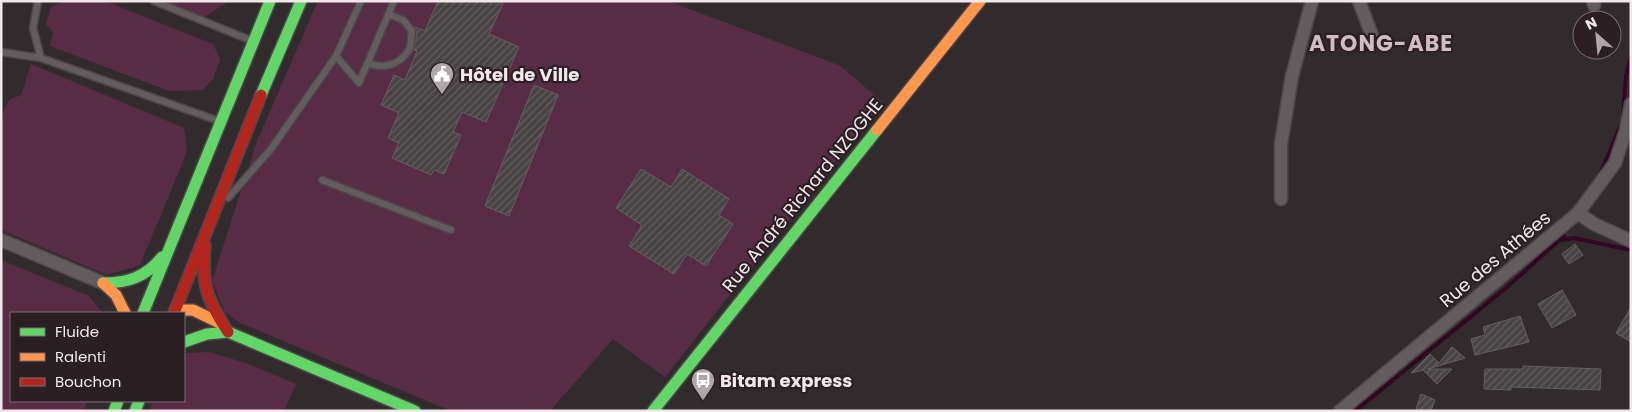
<svg xmlns="http://www.w3.org/2000/svg" width="1632" height="412" font-family="Poppins,sans-serif">
	<style>
		.green { fill: #582c44 }
		.lines { fill: none; stroke-linecap: round; stroke-linejoin: round }
		.stream { stroke: #330621; stroke-width: 4 }
		.building { fill: url(#building-hatch); stroke: #655f61 }
		.lane-casing { stroke: #4d474a; stroke-width: 9 }
		.street-casing { stroke: #4d474a; stroke-width: 15 }
		.fast-casing { stroke: #4d474a; stroke-width: 14 }
		.slow-casing { stroke: #4d474a; stroke-width: 14 }
		.jam-casing { stroke: #4d474a; stroke-width: 14 }
		.lane { stroke: #625c5e; stroke-width: 6 }
		.street { stroke: #625c5e; stroke-width: 12 }
		.fast { stroke: #63d668; stroke-width: 11 }
		.slow { stroke: #ff974d; stroke-width: 11 }
		.jam { stroke: #b3261e; stroke-width: 11 }
		.labels { text-anchor: middle; dominant-baseline: central; stroke-width: 4.5; stroke-linejoin: round; paint-order: stroke }
		.poi-label { font-size: 18px; font-weight: bold; fill: #f1e8ec; stroke: #2b1f24; text-anchor: start }
		.street-label { font-size: 18px; fill: #f1e8ec; stroke: #2b1f24 }
		.district-label { font-size: 22px; font-weight: bold; letter-spacing: 1px; fill: #cebdc5; stroke: #2b1f24 }
	</style>
	<defs>
		<pattern id="building-hatch" width="6" height="6" patternUnits="userSpaceOnUse" patternTransform="scale(1.25)"><rect width="6" height="6" fill="#474244"/><path d="M-1 1l2-2M0 6l6-6M5 7l2-2" fill="none" stroke="#625d5f"/></pattern>
	</defs>
	<rect width="100%" height="100%" fill="#322b2e"/>
	<path class="green" d="M 64,1 L 105,1 L 213,44 L 220,59 L 213,79 L 203,90 L 169,91 L 50,46 L 53,33 L 46,24 L 51,7 Z
		M 159,1 L 229,1 L 203,18 Z
		M 318,1 L 668,1 L 841,66 L 882,102 L 665,377 L 613,339 L 550,411 L 451,411 L 240,323 L 225,312 L 212,281 L 257,141 Z
		M 31,64 L 184,128 L 187,152 L 140,265 L 107,275 L 1,230 L 1,117 L 9,100 L 21,95 Z
		M 1,260 L 89,296 L 103,313 L 11,313 L 11,401 L 87,401 L 84,411 L 1,411 Z
		M 209,352 L 246,363 L 296,384 L 284,411 L 149,411 L 153,401 L 184,401 L 184,356 L 187,353 Z"/>
	<g class="lines">
		<path class="stream" d="M 1623,116 L 1626,76 L 1631,56
			M 1599,176 L 1621,125
			M 1562,240 L 1574,238 L 1631,250
			M 1355,411 L 1506,288 L 1564,236"/>
	</g>
	<path class="building" d="M 438,1 L 504,1 L 489,34 L 519,47 L 486,122 L 462,112 L 453,132 L 461,135 L 444,174 L 434,170 L 431,175 L 392,158 L 399,143 L 388,138 L 399,113 L 381,105 L 394,75 L 405,80 L 417,51 L 414,50 L 417,31 L 415,27 L 425,31 Z
		M 534,85 L 558,95 L 509,216 L 485,206 Z
		M 641,169 L 671,187 L 682,169 L 729,199 L 719,215 L 733,224 L 706,266 L 687,254 L 674,274 L 629,246 L 642,225 L 616,208 Z
		M 1575,244 L 1583,255 L 1569,264 L 1562,254 Z
		M 1562,290 L 1576,315 L 1552,328 L 1538,304 Z
		M 1631,307 L 1631,342 L 1616,333 Z
		M 1520,316 L 1529,342 L 1475,355 L 1471,339 L 1485,335 L 1483,327 Z
		M 1452,347 L 1465,358 L 1428,369 L 1452,369 L 1437,384 L 1423,370 L 1411,373 L 1430,354 L 1439,363 Z
		M 1523,366 L 1601,369 L 1600,390 L 1511,387 L 1511,390 L 1484,389 L 1485,369 L 1523,369 Z
		M 1421,394 L 1435,400 L 1431,411 L 1416,409 Z"/>
	<g class="lines">
		<g class="lane-casing">
			<path id="lane" d="M 38,1 L 33,28 L 41,58
				M 154,1 L 250,40
				M 1,52 L 41,58 L 216,120
				M 336,56 L 359,83 L 394,1
				M 367,63 C 382,69 399,66 409,50 C 411,46 411,36 412,31 L 403,20 L 388,14
				M 322,180 L 451,230
				M 228,198 L 271,149 L 336,56 L 361,1"/>
		</g>
		<g class="street-casing">
			<path id="street" d="M 1359,1 L 1373,38
				M 1593,1 L 1594,5
				M 1281,199 L 1281,144 L 1292,76 L 1312,1
				M 1578,213 L 1594,224 L 1631,241
				M 1,240 L 103,283
				M 1340,411 L 1578,213 L 1615,163 L 1626,130 L 1631,104"/>
		</g>
		<g class="fast-casing">
			<path id="fast" d="M 261,95 L 301,1
				M 103,283 C 128,283 146,277 162,257
				M 143,313 L 270,1
				M 184,342 L 207,334 L 228,332 L 415,411
				M 114,411 L 118,401
				M 135,411 L 139,401
				M 653,411 L 877,130"/>
		</g>
		<g class="slow-casing">
			<path id="slow" d="M 877,130 L 980,1
				M 103,283 L 116,295 L 125,313
				M 177,313 L 175,310 L 193,310 L 222,324"/>
		</g>
		<g class="jam-casing">
			<path id="jam" d="M 205,246 C 201,284 207,300 228,332
				M 174,313 L 261,95"/>
		</g>
		<use href="#lane" class="lane"/>
		<use href="#street" class="street"/>
		<use href="#fast" class="fast"/>
		<use href="#slow" class="slow"/>
		<use href="#jam" class="jam"/>
	</g>
	<defs>
		<g id="civic-pin" transform="scale(1.25)"><path d="M0 17L-7.5 6A9.5 9.5 0 1 1 7.5 6Z" fill="#aea6aa" stroke="#2b1f24"/><path d="M-.6-6.5H3V-4.5H.6V-3L4-1V1h2V6H-6V1h2V-1L-.6-3ZM-1.2 2.5V6h2.4V2.5Z" fill="#fff"/></g>
		<g id="bus-pin" transform="scale(1.25)"><path d="M0 17L-7.5 6A9.5 9.5 0 1 1 7.5 6Z" fill="#aea6aa" stroke="#2b1f24"/><path d="M-5-6H5V4H4V6H2V4H-2V6H-4V4H-5ZM-3.5-4V0h7V-4ZM-3.5 1.2v1.5H-2V1.2ZM2 1.2v1.5H3.5V1.2Z" fill="#fff"/></g>
	</defs>
	<g fill-rule="evenodd">
		<use href="#civic-pin" x="442" y="74"/>
		<use href="#bus-pin" x="703" y="380"/>
	</g>
	<g class="labels">
		<g class="poi-label">
			<text x="460" y="74">Hôtel de Ville</text>
			<text x="720" y="380">Bitam express</text>
		</g>
		<g class="street-label">
			<text transform="translate(802 195) rotate(-51)">Rue André Richard NZOGHE</text>
			<text transform="translate(1495 259) rotate(-40)">Rue des Athées</text>
		</g>
		<g class="district-label">
			<text x="1381" y="43">ATONG-ABE</text>
		</g>
	</g>
	<rect width="1632" height="412" fill="none" stroke="#f1e8ec" stroke-width="5"/>
	<rect x="10" y="312" width="175" height="90" fill="#2b1f24" stroke="#7a6f74"/>
	<rect x="20" y="328" width="25" height="8" fill="#63d668" stroke="#7a6f74"/>
	<text x="55" y="337" font-size="15" fill="#f1e8ec">Fluide</text>
	<rect x="20" y="353" width="25" height="8" fill="#ff974d" stroke="#7a6f74"/>
	<text x="55" y="362" font-size="15" fill="#f1e8ec">Ralenti</text>
	<rect x="20" y="378" width="25" height="8" fill="#b3261e" stroke="#7a6f74"/>
	<text x="55" y="387" font-size="15" fill="#f1e8ec">Bouchon</text>
	<g transform="translate(1597 35) rotate(333)"><circle r="24" fill="#2b1f24" stroke="#7a6f74"/>
	<path d="M0-4L9 19L0 12L-9 19Z" fill="#aea6aa"/>
	<text y="-8" font-size="14" font-weight="bold" text-anchor="middle" fill="#f1e8ec">N</text>
	</g>
</svg>
